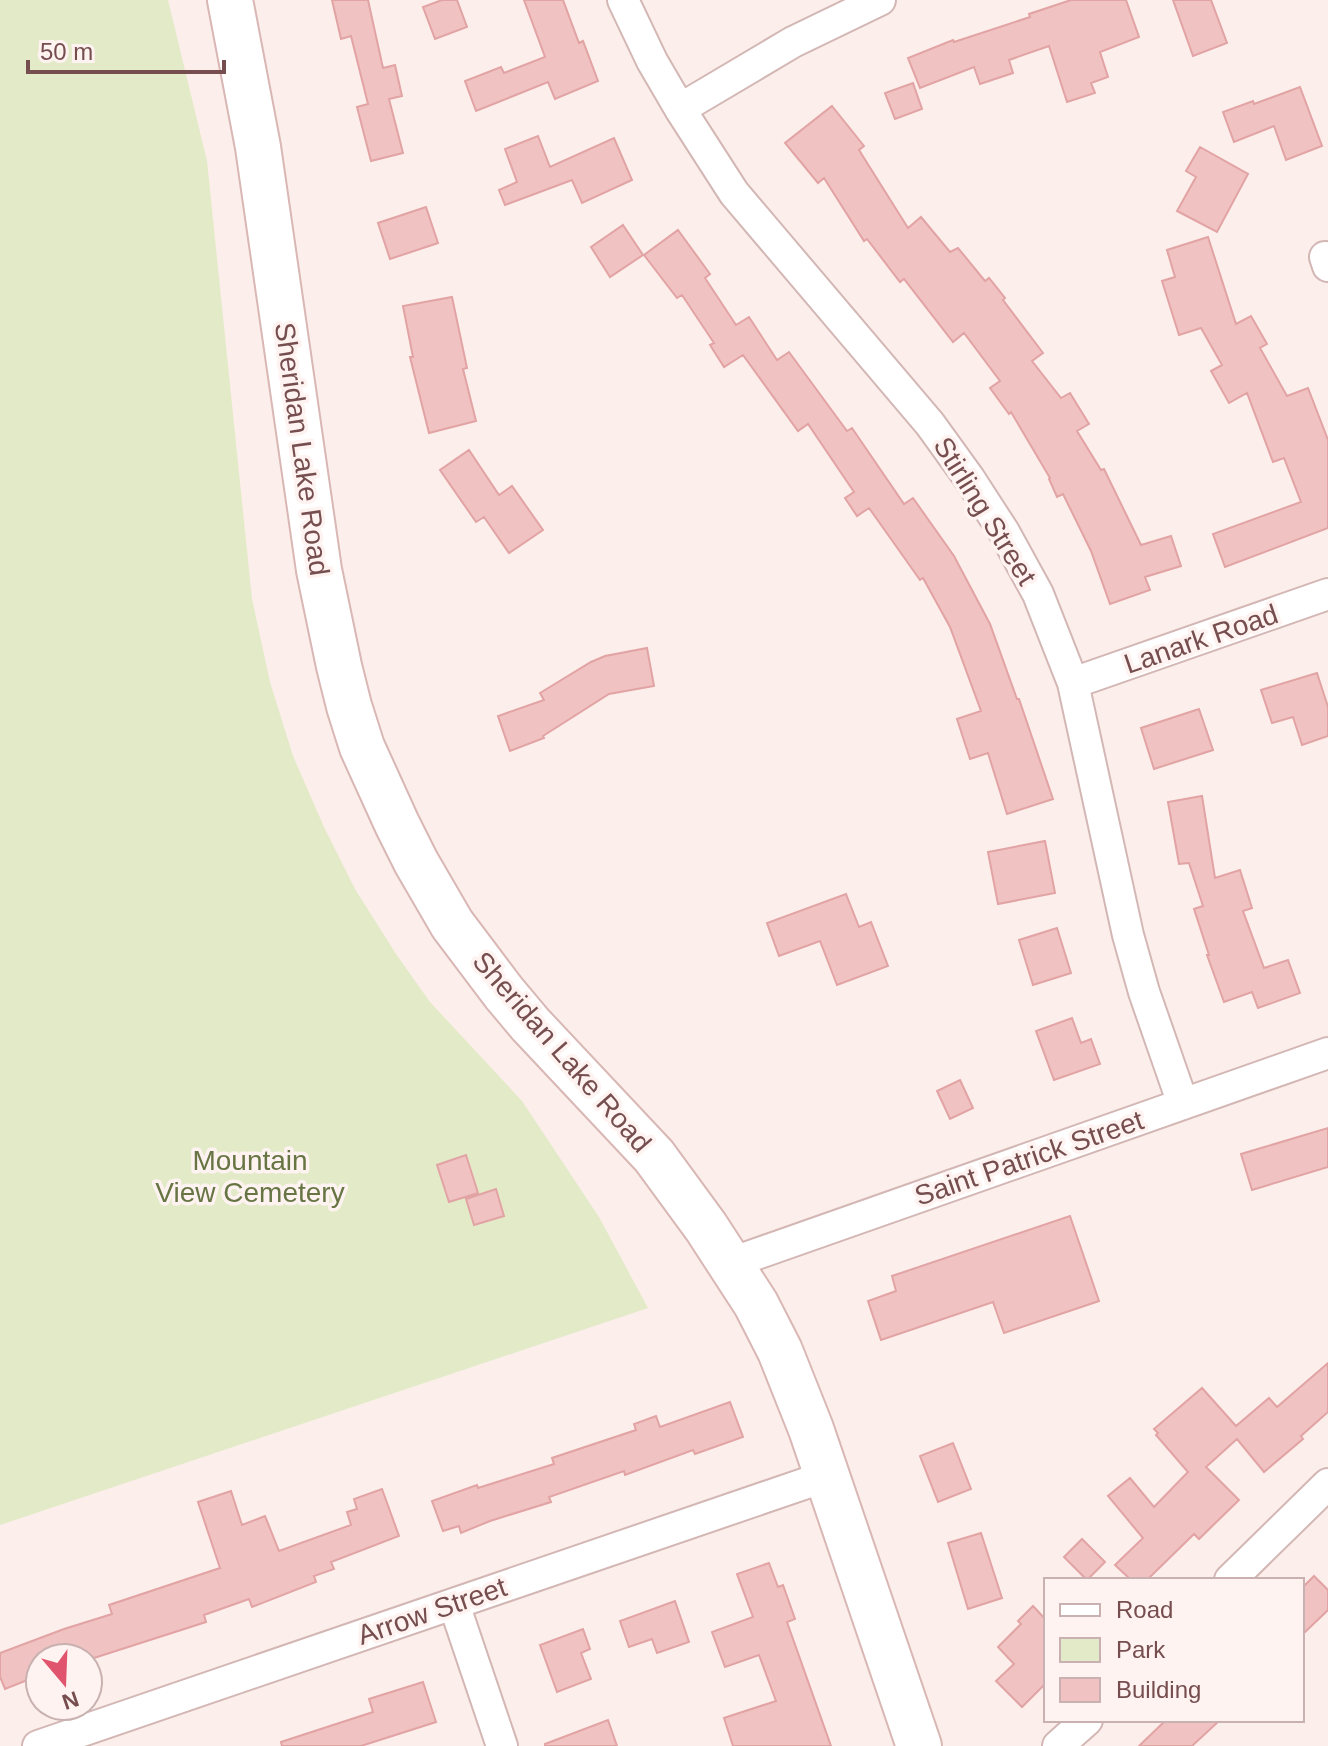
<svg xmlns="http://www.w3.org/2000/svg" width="1328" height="1746" font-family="Helvetica,sans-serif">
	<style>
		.green { fill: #e3eac8 }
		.building { fill: #f0c2c2; stroke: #e2a3a4; stroke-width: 2 }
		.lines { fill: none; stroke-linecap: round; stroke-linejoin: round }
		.street-casing { stroke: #d3b7b5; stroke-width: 34 }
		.secondary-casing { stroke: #d8b7b4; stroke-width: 48 }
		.street { stroke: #fff; stroke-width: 30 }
		.secondary { stroke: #fff; stroke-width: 44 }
		.labels { text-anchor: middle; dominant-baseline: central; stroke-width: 7; stroke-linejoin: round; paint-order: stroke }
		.street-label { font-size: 28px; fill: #764e4f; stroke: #fef3f0 }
		.park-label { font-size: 28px; fill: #667543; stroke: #fef3f0 }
	</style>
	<rect width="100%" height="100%" fill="#fceeea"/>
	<path class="green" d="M 0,0 L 168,0 L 207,161 L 252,599 L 270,682 L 293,756 L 324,827 L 355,889 L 396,954 L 430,1002 L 522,1101 L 599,1217 L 648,1308 L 0,1525 Z"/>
	<path class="building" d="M 332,0 L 368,0 L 383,68 L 395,65 L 402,96 L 389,99 L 403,153 L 371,161 L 357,107 L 368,104 L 351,36 L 341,39 Z
		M 442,0 L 457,0 L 467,27 L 435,39 L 423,7 Z
		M 524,0 L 563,0 L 579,43 L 583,41 L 598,81 L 555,99 L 548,82 L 476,111 L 465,81 L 501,67 L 504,73 L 545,57 Z
		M 1071,0 L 1126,0 L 1139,37 L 1100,52 L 1108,77 L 1091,83 L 1095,93 L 1067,102 L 1049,46 L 1009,60 L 1013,73 L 980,84 L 974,67 L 920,88 L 908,58 L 953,40 L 954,42 L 1030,17 L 1029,14 Z
		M 1173,0 L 1211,0 L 1227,43 L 1193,56 Z
		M 913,83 L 922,109 L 895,119 L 885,93 Z
		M 1300,87 L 1322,146 L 1286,160 L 1274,126 L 1234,142 L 1223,112 L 1253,101 L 1254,104 Z
		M 832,106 L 864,146 L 859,150 L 908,228 L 921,217 L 950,252 L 958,248 L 985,281 L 989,278 L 1005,298 L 1003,300 L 1043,353 L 1032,361 L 1061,398 L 1070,393 L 1089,424 L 1077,431 L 1101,470 L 1104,469 L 1141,545 L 1171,536 L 1181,566 L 1145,577 L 1150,590 L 1110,604 L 1091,551 L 1063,494 L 1057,497 L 1049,479 L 1050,478 L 1011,412 L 1009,414 L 990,388 L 1000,381 L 964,333 L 953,342 L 904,279 L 900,282 L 867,239 L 864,241 L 824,178 L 818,183 L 785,143 Z
		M 538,136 L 550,167 L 614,138 L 632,180 L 582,203 L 572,180 L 505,205 L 499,190 L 517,182 L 505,149 Z
		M 1200,147 L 1248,174 L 1217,232 L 1177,211 L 1196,177 L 1186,171 Z
		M 426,207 L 438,243 L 390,259 L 378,223 Z
		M 623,225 L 643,255 L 610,277 L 591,247 Z
		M 678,230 L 710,274 L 705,278 L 736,325 L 749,317 L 777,360 L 789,352 L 847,431 L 852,428 L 904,504 L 913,498 L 954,556 L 990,624 L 1017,699 L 1019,699 L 1053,799 L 1007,814 L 988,753 L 970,759 L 957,719 L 981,711 L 950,627 L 923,578 L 920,580 L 869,508 L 857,516 L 845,498 L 854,492 L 808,424 L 798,431 L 743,355 L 724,367 L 710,345 L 714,343 L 682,295 L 677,298 L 644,255 Z
		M 1208,237 L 1236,324 L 1251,316 L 1267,344 L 1260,348 L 1287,396 L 1308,388 L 1328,440 L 1328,528 L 1225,567 L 1213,534 L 1301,502 L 1284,458 L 1273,462 L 1247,393 L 1229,403 L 1211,371 L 1222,365 L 1201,328 L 1179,335 L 1162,281 L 1175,277 L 1167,250 Z
		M 452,297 L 467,368 L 463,369 L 476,421 L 429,433 L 410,357 L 413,357 L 403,306 Z
		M 469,450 L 499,495 L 512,486 L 543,530 L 509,553 L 484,517 L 476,522 L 440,470 Z
		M 647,648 L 654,686 L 609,694 L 543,736 L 544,738 L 510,751 L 498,716 L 544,700 L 540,693 L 591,662 L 605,656 Z
		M 1317,673 L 1328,707 L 1328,736 L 1302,745 L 1293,717 L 1272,723 L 1261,690 Z
		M 1199,709 L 1213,750 L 1154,769 L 1141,728 Z
		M 1202,796 L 1215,878 L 1240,870 L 1252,908 L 1243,911 L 1264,968 L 1288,960 L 1300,993 L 1258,1008 L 1252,992 L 1224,1002 L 1207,955 L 1209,955 L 1194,909 L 1203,906 L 1189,863 L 1179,864 L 1168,802 Z
		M 1045,841 L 1055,893 L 998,904 L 988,852 Z
		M 846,894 L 859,927 L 871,922 L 888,966 L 837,985 L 820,941 L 779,956 L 767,923 Z
		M 1057,928 L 1071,973 L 1033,985 L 1019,940 Z
		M 1072,1018 L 1081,1043 L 1091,1039 L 1100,1064 L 1054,1080 L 1036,1031 Z
		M 960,1080 L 973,1108 L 950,1119 L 937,1091 Z
		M 1328,1128 L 1328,1167 L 1252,1190 L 1241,1154 Z
		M 466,1155 L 478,1193 L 449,1202 L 437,1165 Z
		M 496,1189 L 504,1216 L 474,1225 L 466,1199 Z
		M 1070,1216 L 1099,1301 L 1004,1333 L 993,1302 L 881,1340 L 868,1301 L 896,1291 L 892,1276 Z
		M 1328,1363 L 1328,1412 L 1301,1436 L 1303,1439 L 1264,1472 L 1237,1439 L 1206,1467 L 1239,1500 L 1199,1539 L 1194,1534 L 1147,1580 L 1131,1580 L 1115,1565 L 1143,1538 L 1108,1496 L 1130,1478 L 1154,1507 L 1188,1472 L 1156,1435 L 1158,1433 L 1154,1429 L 1202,1388 L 1236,1426 L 1269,1398 L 1277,1407 Z
		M 730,1402 L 743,1437 L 695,1454 L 693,1450 L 625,1475 L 624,1471 L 549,1497 L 551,1502 L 490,1521 L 461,1533 L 459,1526 L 443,1531 L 432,1501 L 477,1485 L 478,1488 L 554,1464 L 552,1458 L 636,1430 L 634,1424 L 656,1416 L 660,1427 Z
		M 953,1443 L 971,1489 L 938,1502 L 920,1456 Z
		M 382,1489 L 399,1536 L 331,1562 L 334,1569 L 314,1576 L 316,1582 L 252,1607 L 249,1599 L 204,1615 L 206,1622 L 94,1658 L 40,1658 L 40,1675 L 5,1689 L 0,1677 L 0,1653 L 64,1629 L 112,1614 L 109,1605 L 220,1568 L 198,1502 L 231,1491 L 242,1525 L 265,1516 L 279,1551 L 351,1525 L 347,1512 L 357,1509 L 354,1499 Z
		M 981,1533 L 1002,1598 L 968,1609 L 948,1543 Z
		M 1082,1539 L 1105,1562 L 1087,1580 L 1064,1557 Z
		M 769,1563 L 778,1587 L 783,1585 L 795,1619 L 787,1622 L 831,1746 L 733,1746 L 724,1718 L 776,1701 L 759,1655 L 725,1667 L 712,1632 L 753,1617 L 737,1574 Z
		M 1314,1576 L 1328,1590 L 1328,1610 L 1302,1635 L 1302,1588 Z
		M 675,1601 L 689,1642 L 657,1653 L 652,1639 L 629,1647 L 620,1621 Z
		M 1033,1606 L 1046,1620 L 1046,1683 L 1022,1707 L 996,1681 L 1014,1664 L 998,1647 L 1021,1624 L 1018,1621 Z
		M 583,1629 L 590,1649 L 581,1653 L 591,1679 L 557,1692 L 540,1645 Z
		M 423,1682 L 436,1722 L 361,1746 L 282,1746 L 281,1742 L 373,1712 L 369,1699 Z
		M 608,1720 L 617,1746 L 545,1746 L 545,1744 Z
		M 1166,1720 L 1220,1720 L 1192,1746 L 1139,1746 Z"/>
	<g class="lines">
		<g class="street-casing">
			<path id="street" d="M 623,0 L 652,61 L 680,109 L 734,193 L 930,424 L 969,478 L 1004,532 L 1038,594 L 1073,683 L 1128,935 L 1144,992 L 1183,1104
				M 680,109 L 793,42 L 880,0
				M 1325,257 L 1328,266
				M 1073,683 L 1328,594
				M 731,1263 L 1328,1053
				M 1230,1580 L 1328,1484
				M 454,1604 L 502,1746
				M 38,1746 L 827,1476
				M 1058,1746 L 1087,1720"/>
		</g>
		<g class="secondary-casing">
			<path id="secondary" d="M 230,0 L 258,147 L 319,570 L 339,666 L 349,706 L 362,747 L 397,824 L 416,862 L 452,924 L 504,993 L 530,1024 L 654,1156 L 706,1227 L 756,1304 L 780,1351 L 811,1429 L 919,1746"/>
		</g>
		<use href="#street" class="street"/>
		<use href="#secondary" class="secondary"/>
	</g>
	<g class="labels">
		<g class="street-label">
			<text transform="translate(302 449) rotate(82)">Sheridan Lake Road</text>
			<text transform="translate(985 511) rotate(58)">Stirling Street</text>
			<text transform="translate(1201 639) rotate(-19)">Lanark Road</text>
			<text transform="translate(562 1052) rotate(49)">Sheridan Lake Road</text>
			<text transform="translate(1029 1158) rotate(-19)">Saint Patrick Street</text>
			<text transform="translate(432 1611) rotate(-19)">Arrow Street</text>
		</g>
		<g class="park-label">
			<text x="250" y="1160">Mountain<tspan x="250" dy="32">View Cemetery</tspan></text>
		</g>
	</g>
	<rect x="1044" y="1578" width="260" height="144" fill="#fef3f0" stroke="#c8b1b0" stroke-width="2"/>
	<rect x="1060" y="1604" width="40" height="12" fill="#ffffff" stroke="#c8b1b0" stroke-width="2"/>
	<text x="1116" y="1618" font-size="24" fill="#764e4f">Road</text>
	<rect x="1060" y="1638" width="40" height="24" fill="#e3eac8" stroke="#c8b1b0" stroke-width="2"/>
	<text x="1116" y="1658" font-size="24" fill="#764e4f">Park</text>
	<rect x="1060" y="1678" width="40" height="24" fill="#f0c2c2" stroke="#c8b1b0" stroke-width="2"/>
	<text x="1116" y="1698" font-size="24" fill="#764e4f">Building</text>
	<g transform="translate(64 1682) rotate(161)"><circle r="38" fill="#fef3f0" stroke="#c8b1b0" stroke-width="2"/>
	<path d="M0-6L14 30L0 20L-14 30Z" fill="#e0546d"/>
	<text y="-12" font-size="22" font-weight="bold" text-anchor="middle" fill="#764e4f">N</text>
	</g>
	<path d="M28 60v12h196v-12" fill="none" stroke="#764e4f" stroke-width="4"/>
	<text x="40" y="60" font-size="24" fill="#764e4f" stroke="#fef3f0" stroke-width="6" paint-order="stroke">50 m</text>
</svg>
